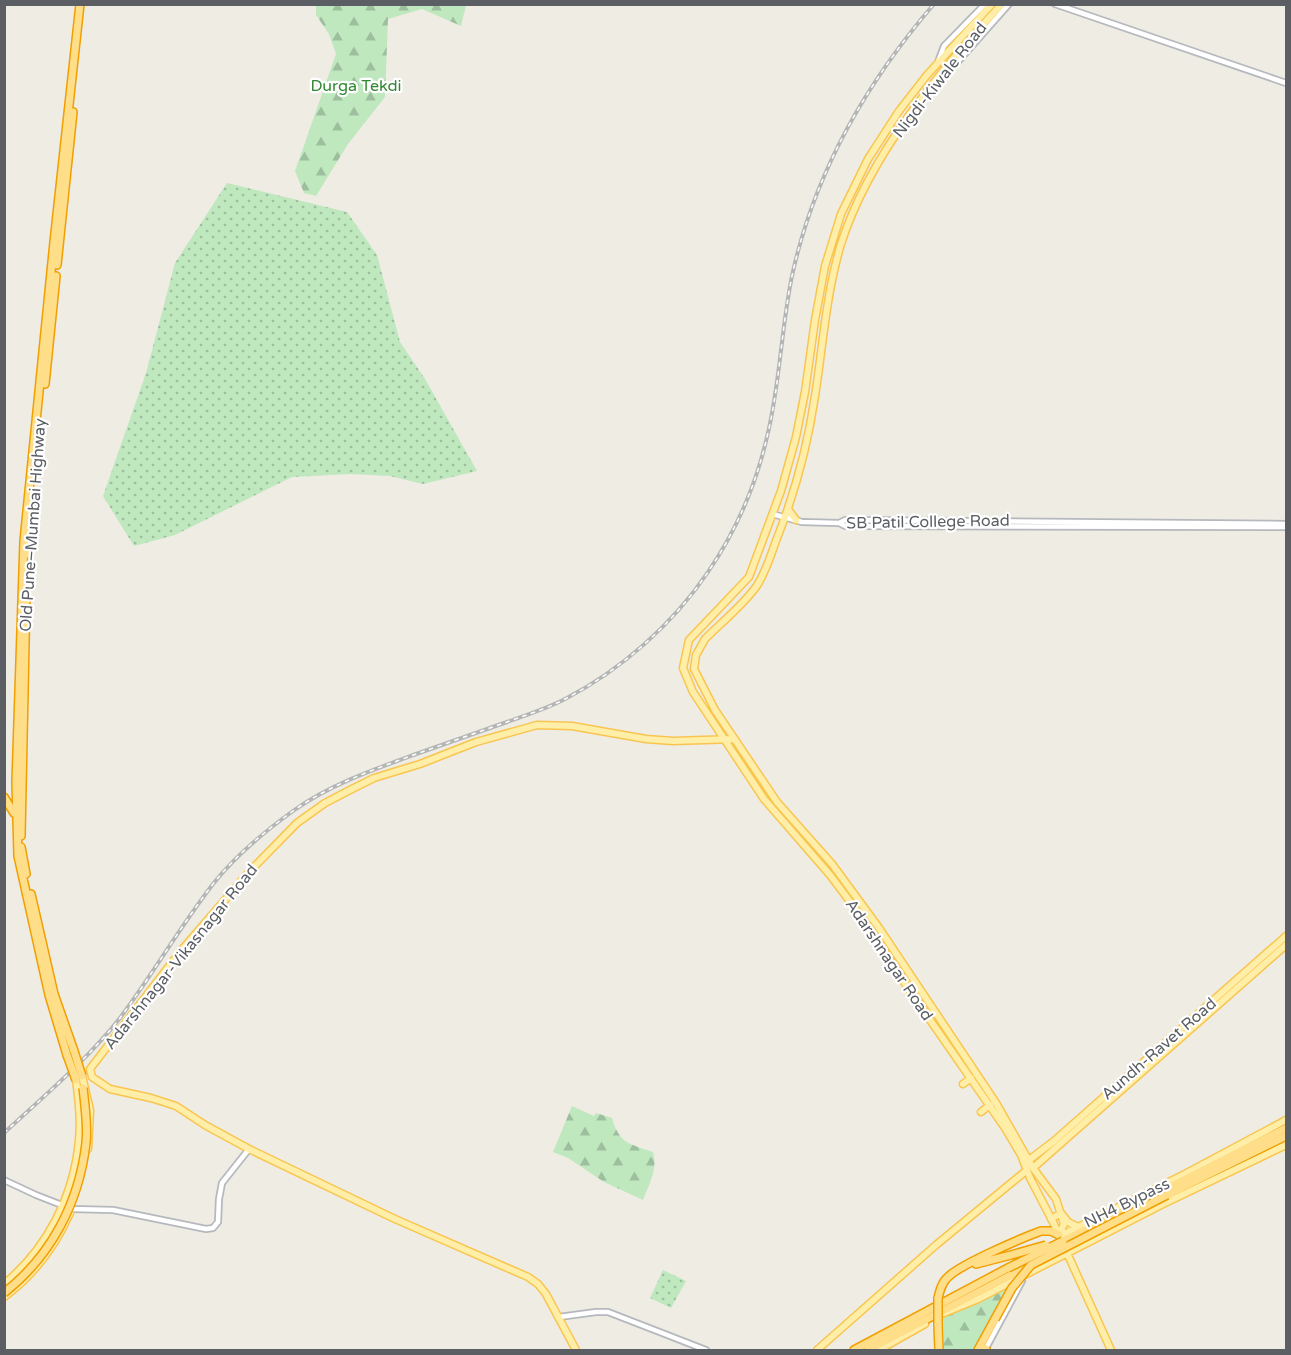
<svg xmlns="http://www.w3.org/2000/svg" width="1291" height="1355" font-family="'Varela Round',sans-serif">
	<style>
		.green { fill: url(#green-dots) }
		.forest { fill: url(#forest-firs) }
		.lines { fill: none; stroke-linecap: round; stroke-linejoin: round }
		.minor-casing { stroke: #b5b9be; stroke-width: 8 }
		.major-casing { stroke: #f9c551; stroke-width: 9 }
		.highway-casing { stroke: #f19f00; stroke-width: 10 }
		.minor { stroke: #fff; stroke-width: 4.5 }
		.major { stroke: #ffeea7; stroke-width: 6 }
		.highway { stroke: #ffde89; stroke-width: 7 }
		.rail-casing { stroke: #b4b5b5; stroke-width: 4 }
		.rail { stroke: #fff; stroke-width: 1.5; stroke-dasharray: 4.5; stroke-linecap: butt }
		.highway-bridge-casing { stroke: #f19f00; stroke-width: 10; stroke-linecap: butt }
		.highway-bridge { stroke: #ffde89; stroke-width: 7 }
		.labels { text-anchor: middle; dominant-baseline: central; stroke-width: 4.5; stroke-linejoin: round; paint-order: stroke }
		.street-label { font-size: 16px; fill: #5b5f64; stroke: #fff }
		.park-label { font-size: 16px; fill: #308631; stroke: #fff }
	</style>
	<defs>
		<pattern id="green-dots" width="8" height="8" patternUnits="userSpaceOnUse" patternTransform="scale(1.5)"><rect width="8" height="8" fill="#bfe8be"/><path d="M2 2h.1M6 6h.1" fill="none" stroke="#9ebf9e" stroke-width="1.8" stroke-linecap="round"/></pattern>
		<pattern id="forest-firs" width="22" height="20" patternUnits="userSpaceOnUse" patternTransform="scale(1.5)"><rect width="22" height="20" fill="#bfe8be"/><path d="M5 1l3.5 6h-7zM16 11l3.5 6h-7z" fill="#9ebf9e"/></pattern>
	</defs>
	<rect width="100%" height="100%" fill="#efece3"/>
	<path class="green" d="M 227,183 L 347,212 L 377,255 L 400,342 L 425,379 L 477,471 L 423,484 L 390,476 L 351,474 L 292,477 L 175,535 L 134,546 L 103,496 L 146,373 L 175,263 Z
		M 663,1270 L 686,1281 L 671,1308 L 650,1298 Z"/>
	<path class="forest" d="M 316,5 L 466,5 L 461,26 L 422,9 L 388,19 L 385,97 L 348,144 L 316,196 L 304,193 L 295,171 L 336,54 L 329,34 L 316,15 Z
		M 572,1106 L 594,1116 L 596,1113 L 612,1118 C 619,1143 629,1144 653,1152 C 658,1169 649,1184 643,1200 L 604,1182 L 568,1158 L 553,1152 Z
		M 1009,1285 L 974,1350 L 944,1350 L 943,1317 Z"/>
	<g class="lines">
		<g class="minor-casing">
			<path id="minor" d="M 1055,4 L 1286,83
				M 938,62 L 944,46 L 985,4
				M 945,72 L 954,66 L 1009,4
				M 772,514 L 802,522 L 839,523 L 845,526 L 1286,527
				M 839,523 L 845,520 L 1286,524
				M 4,1180 L 36,1195 L 72,1209 L 113,1210 L 206,1229 L 213,1228 L 218,1222 L 219,1199 L 222,1183 L 249,1149
				M 559,1317 L 596,1312 L 608,1312 L 706,1350
				M 985,1350 L 1022,1281"/>
		</g>
		<g class="major-casing">
			<path id="major" d="M 992,4 L 927,75 L 899,111 L 868,159 L 841,214 L 825,266 L 815,320 L 805,392 L 796,437 L 781,491 L 749,577 L 689,640 L 683,668 L 693,692 L 764,799 L 830,875 L 863,919 L 910,991 L 1005,1128 L 1021,1155 L 1030,1178 L 1053,1222 L 1111,1350
				M 1002,4 C 939,71 869,156 841,244 C 826,294 823,345 815,396 C 808,443 796,489 779,533 C 772,550 767,571 756,587 C 742,606 722,622 705,639 L 696,655 L 694,669 L 715,710 L 777,802 L 832,864 L 879,928 L 996,1103 L 1033,1168 L 1056,1199 L 1064,1224 L 1059,1235
				M 788,509 L 796,520
				M 82,1076 L 90,1110 L 88,1149
				M 963,1084 L 971,1078
				M 981,1112 L 990,1105
				M 1029,1160 L 1054,1141 L 1286,936
				M 1033,1168 L 1286,945
				M 1051,1219 L 1061,1213 L 1068,1222 L 1078,1227
				M 1060,1236 L 1185,1174 L 1286,1120
				M 4,1284 C 47,1249 74,1196 79,1140 C 81,1120 79,1100 76,1080
				M 4,1297 C 34,1275 55,1247 70,1213
				M 944,1313 L 978,1299 L 1161,1205 L 1286,1145
				M 576,1350 L 546,1294 L 538,1284 L 528,1277 L 395,1219 L 249,1149 L 205,1125 L 176,1106 L 151,1098 L 110,1089 L 92,1077 L 90,1069 L 180,952 L 250,871 L 297,823 L 325,803 L 350,790 L 374,778 L 420,764 L 476,742 L 537,725 L 572,726 L 646,739 L 673,741 L 735,739
				M 817,1350 L 936,1245 L 1027,1170
				M 879,1350 L 925,1324"/>
		</g>
		<g class="highway-casing">
			<path id="highway" d="M 57,265 L 73,112
				M 45,384 L 56,276
				M 28,554 L 32,508
				M 4,797 L 14,813
				M 21,836 L 26,595
				M 21,847 L 26,874
				M 31,894 L 54,994 L 74,1051
				M 67,1055 L 49,995 L 18,856 L 16,782 L 24,541 L 54,242 L 80,4
				M 1167,1195 L 1286,1136
				M 1063,1241 L 1286,1128
				M 976,1264 L 1011,1255
				M 938,1298 C 940,1290 942,1282 948,1277 C 961,1264 1022,1238 1041,1231 L 1051,1231 L 1059,1235
				M 938,1324 L 939,1350
				M 854,1350 L 1008,1268
				M 868,1350 L 1030,1265
				M 978,1350 L 995,1319
				M 984,1350 L 986,1349"/>
		</g>
		<use href="#minor" class="minor"/>
		<use href="#major" class="major"/>
		<use href="#highway" class="highway"/>
		<g class="rail-casing">
			<path id="rail" d="M 4,1133 C 42,1098 89,1058 120,1018 C 152,975 180,927 213,884 C 235,856 264,832 293,811 C 331,784 375,769 419,753 C 448,743 478,732 507,722 C 526,715 546,709 565,699 C 621,670 673,624 708,572 C 736,531 756,485 767,437 C 780,385 781,329 792,276 C 814,174 866,83 934,4"/>
		</g>
		<use href="#rail" class="rail"/>
		<g class="highway-bridge-casing">
			<path id="highway-bridge" d="M 74,1051 L 82,1076
				M 67,1055 L 76,1080
				M 1011,1255 L 1046,1245
				M 1008,1268 L 1063,1241
				M 4,1293 C 51,1256 79,1203 86,1143 C 88,1125 85,1106 83,1088
				M 995,1319 L 1012,1288 L 1031,1265 L 1167,1195
				M 938,1324 L 938,1298"/>
		</g>
		<use href="#highway-bridge" class="highway-bridge"/>
	</g>
	<g class="labels">
		<g class="street-label">
			<text transform="translate(940 80) rotate(-52)">Nigdi-Kiwale Road</text>
			<text transform="translate(928 522) rotate(-1)">SB Patil College Road</text>
			<text transform="translate(33 525) rotate(-86)">Old Pune–Mumbai Highway</text>
			<text transform="translate(181 957) rotate(-51)">Adarshnagar-Vikasnagar Road</text>
			<text transform="translate(889 960) rotate(56)">Adarshnagar Road</text>
			<text transform="translate(1159 1049) rotate(-41)">Aundh-Ravet Road</text>
			<text transform="translate(1127 1203) rotate(-26)">NH4 Bypass</text>
		</g>
		<g class="park-label">
			<text x="356" y="86">Durga Tekdi</text>
		</g>
	</g>
	<rect width="1291" height="1355" fill="none" stroke="#5b5f64" stroke-width="12"/>
</svg>
